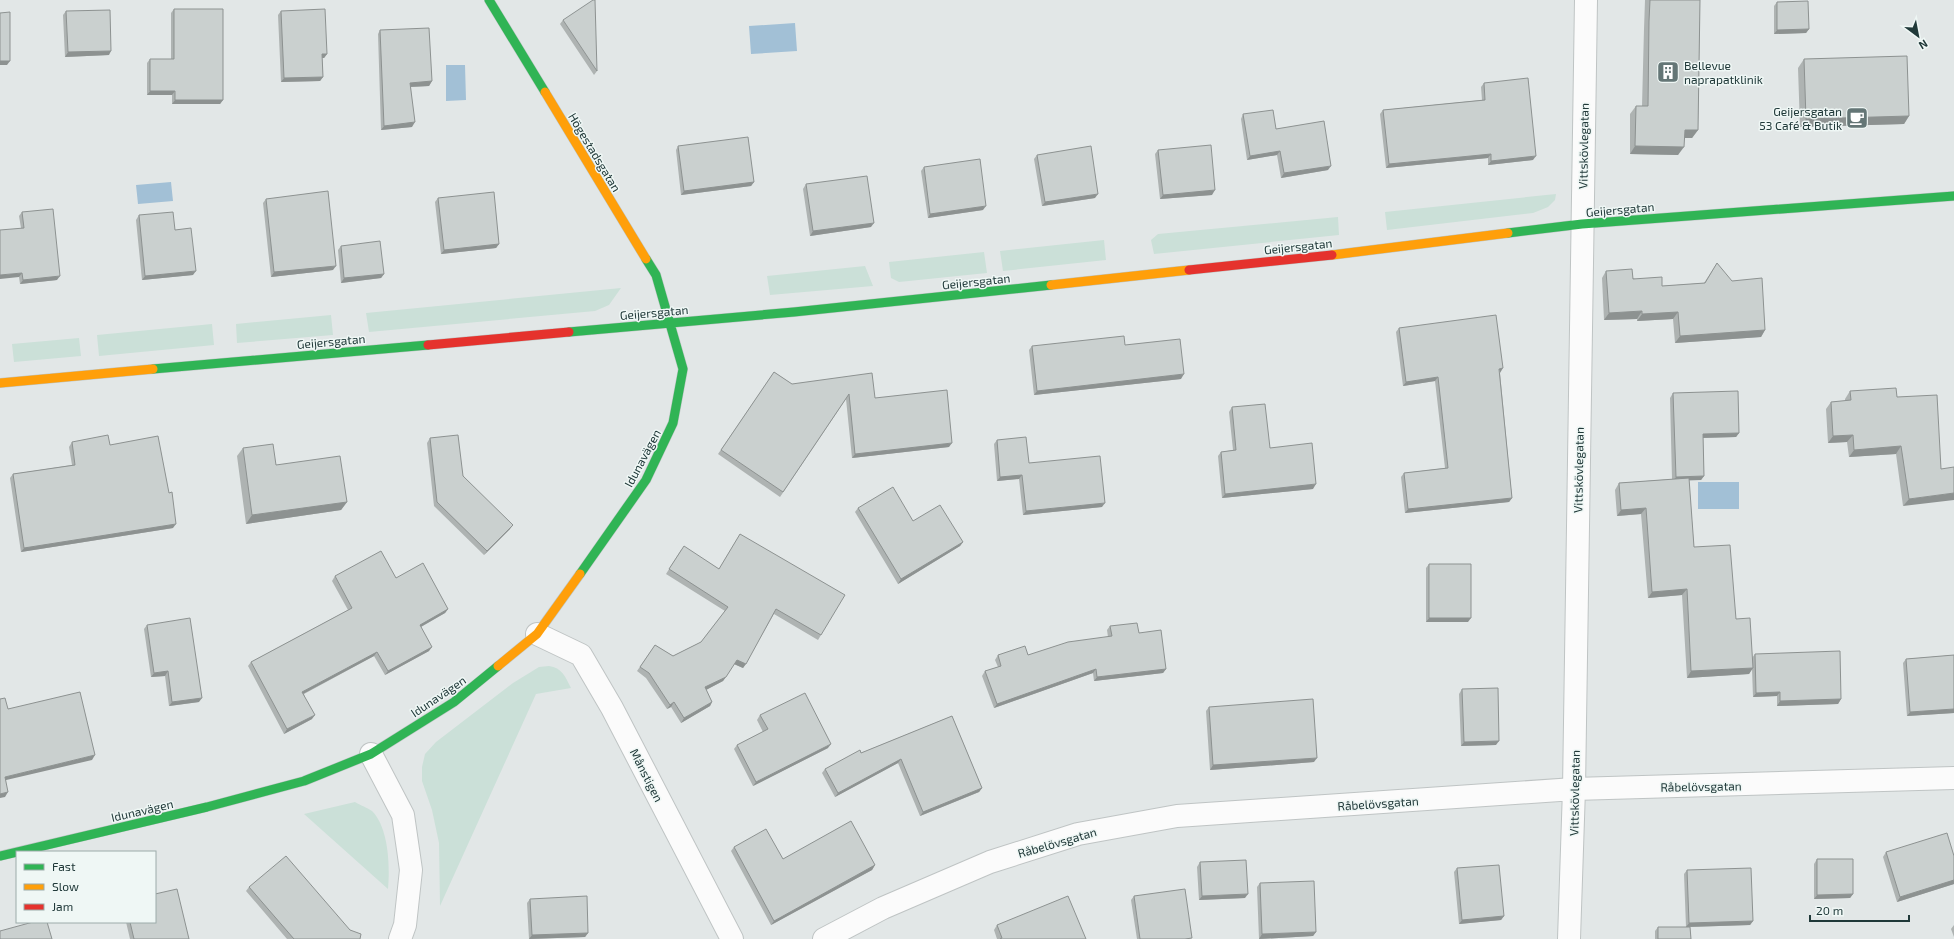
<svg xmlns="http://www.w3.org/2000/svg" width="1954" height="939" font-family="'Exo 2',sans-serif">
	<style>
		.green { fill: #cbe0d8 }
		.water { fill: #a2c0d6 }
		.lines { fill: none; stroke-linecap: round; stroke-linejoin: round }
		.street-casing { stroke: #bfc4c4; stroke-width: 24 }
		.fast-casing { stroke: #bdc5c4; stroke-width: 10 }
		.slow-casing { stroke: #bdc5c4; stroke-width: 10 }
		.jam-casing { stroke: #bdc5c4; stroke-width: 10 }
		.street { stroke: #fbfbfb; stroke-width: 22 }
		.fast { stroke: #30b455; stroke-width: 9 }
		.slow { stroke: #ff9f0a; stroke-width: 9 }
		.jam { stroke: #e5322d; stroke-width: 9 }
		.wall { fill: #aeb3b2 }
		.shaded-wall { fill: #8d9291 }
		.building { fill: #cad0cf; stroke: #8d9291 }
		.labels { text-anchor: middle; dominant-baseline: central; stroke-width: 3; stroke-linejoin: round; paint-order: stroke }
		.poi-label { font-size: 12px; fill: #203939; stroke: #eff7f5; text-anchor: start }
		.street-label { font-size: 12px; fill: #203939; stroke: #eff7f5 }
	</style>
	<rect width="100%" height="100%" fill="#e2e7e7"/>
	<path class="green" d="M 1556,194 L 1555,200 L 1548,207 L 1533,213 L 1387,230 L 1385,212 Z
		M 1338,217 L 1339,235 L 1154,254 L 1151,240 L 1158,234 Z
		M 1104,240 L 1106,260 L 1003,271 L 1000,251 Z
		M 984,252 L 987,273 L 899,282 L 891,278 L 889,262 Z
		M 865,266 L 873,286 L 770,295 L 767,276 Z
		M 621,288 L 609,305 L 595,311 L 369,332 L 366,313 Z
		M 331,315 L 333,335 L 237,343 L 236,324 Z
		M 212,324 L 214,345 L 99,356 L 97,335 Z
		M 79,338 L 81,356 L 14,362 L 12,344 Z
		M 549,666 C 562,668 565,676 571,688 L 536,694 L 440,906 L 439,843 L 432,810 L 422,781 L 422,767 L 425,754 L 436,742 L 513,683 L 539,667 Z
		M 355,802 C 360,805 368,808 372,811 C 389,828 390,867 388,889 L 304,814 Z"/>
	<path class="water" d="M 795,23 L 797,51 L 751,54 L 749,26 Z
		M 446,65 L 465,65 L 466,100 L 446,101 Z
		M 171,182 L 173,201 L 138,204 L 136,185 Z
		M 1698,482 L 1739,482 L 1739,509 L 1698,509 Z"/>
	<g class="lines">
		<g class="street-casing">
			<path id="street" d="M 537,634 L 581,655 L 612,708 L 732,939
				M 371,754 L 403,815 L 411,870 L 405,925 L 400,939
				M 824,939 L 883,908 L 990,862 L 1078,834 L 1177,816 L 1574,789 L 1954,778
				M 1569,939 L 1574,789 L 1586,0"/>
		</g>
		<g class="fast-casing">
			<path id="fast" d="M 489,0 L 545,92
				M 1508,233 L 1582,224 L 1954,196
				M 569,332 L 794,312 L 1051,285
				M 153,369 L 428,345
				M 580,574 L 646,480 L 673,423 L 683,369 L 656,275 L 646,259
				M 0,856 L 207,807 L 304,781 L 371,754 L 454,702 L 498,666"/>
		</g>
		<g class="slow-casing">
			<path id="slow" d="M 545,92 L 646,259
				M 1332,255 L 1508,233
				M 1051,285 L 1189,270
				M 0,383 L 153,369
				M 498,666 L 537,634 L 580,574"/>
		</g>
		<g class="jam-casing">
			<path id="jam" d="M 1189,270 L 1332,255
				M 428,345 L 569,332"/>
		</g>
		<use href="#street" class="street"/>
		<use href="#fast" class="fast"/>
		<use href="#slow" class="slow"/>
		<use href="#jam" class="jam"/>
	</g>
	<path class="wall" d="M 1645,0 L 1700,0 L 1698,130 L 1692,138 L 1684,138 L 1678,155 L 1630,154 L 1630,114 L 1636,106 L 1642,106 L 1644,29 Z
		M 1777,2 L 1809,29 L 1806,33 L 1774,34 L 1774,6 Z
		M 174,9 L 223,100 L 220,104 L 172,104 L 172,95 L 147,95 L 147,63 L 150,59 L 171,59 L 171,13 Z
		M 66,11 L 109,55 L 65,57 L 63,15 Z
		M 281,11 L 327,54 L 324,58 L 322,58 L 323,77 L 320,81 L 281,82 L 278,15 Z
		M 563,20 L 597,71 L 594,75 L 560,24 Z
		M 380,30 L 432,81 L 429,86 L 411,87 L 412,127 L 381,130 L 378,34 Z
		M 1804,59 L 1909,116 L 1904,124 L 1800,127 L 1798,68 Z
		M 1484,83 L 1533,160 L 1488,165 L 1488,158 L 1386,168 L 1380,114 L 1383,110 L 1482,100 L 1481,87 Z
		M 1243,114 L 1276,129 L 1328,170 L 1281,178 L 1277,155 L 1247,160 L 1241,119 Z
		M 678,146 L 754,182 L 751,186 L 681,195 L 676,150 Z
		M 1158,150 L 1212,195 L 1160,199 L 1155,154 Z
		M 1037,155 L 1095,198 L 1042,206 L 1034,159 Z
		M 924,167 L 983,210 L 928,218 L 921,171 Z
		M 806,184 L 871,227 L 810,236 L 803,189 Z
		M 438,198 L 499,244 L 496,248 L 441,254 L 435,202 Z
		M 266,199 L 333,270 L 271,277 L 263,203 Z
		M 22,212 L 57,280 L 20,284 L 19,277 L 21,228 L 19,216 Z
		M 139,215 L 175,230 L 193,275 L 142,280 L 136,220 Z
		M 341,246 L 384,274 L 381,278 L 341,283 L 338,250 Z
		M 1717,263 L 1765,330 L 1761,337 L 1675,343 L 1673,319 L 1637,321 L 1637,319 L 1604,320 L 1602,278 L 1606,271 L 1662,286 L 1704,283 Z
		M 1399,328 L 1500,373 L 1512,498 L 1509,502 L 1405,513 L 1401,477 L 1404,473 L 1445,468 L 1435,381 L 1403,386 L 1396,332 Z
		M 1032,346 L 1181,379 L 1034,395 L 1029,350 Z
		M 774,372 L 792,384 L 875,398 L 949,447 L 852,458 L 846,399 L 780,497 L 718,454 Z
		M 1850,391 L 1897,397 L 1941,469 L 1903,506 L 1896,454 L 1849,457 L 1847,442 L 1828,443 L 1826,409 L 1831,402 L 1845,401 L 1845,399 Z
		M 1673,393 L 1739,433 L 1736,437 L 1703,438 L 1704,476 L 1701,480 L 1689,480 L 1694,547 L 1736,619 L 1752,658 L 1755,654 L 1841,699 L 1838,704 L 1777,706 L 1777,696 L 1753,697 L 1752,669 L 1749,674 L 1687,678 L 1682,595 L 1648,598 L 1641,514 L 1617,516 L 1615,490 L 1619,483 L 1672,479 L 1670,398 Z
		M 1232,407 L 1270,448 L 1313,489 L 1222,498 L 1218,456 L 1221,452 L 1233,450 L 1229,412 Z
		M 430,438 L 510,529 L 484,555 L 434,506 L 427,443 Z
		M 997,440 L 1029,463 L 1102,507 L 1023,515 L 1019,479 L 997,481 L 994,444 Z
		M 72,442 L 110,445 L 169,493 L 173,528 L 21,552 L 10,478 L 13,474 L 72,465 L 69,447 Z
		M 243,448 L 347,502 L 341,510 L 246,524 L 237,456 Z
		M 858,508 L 913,521 L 963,542 L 960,546 L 898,584 L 855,512 Z
		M 740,534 L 821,635 L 818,640 L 774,614 L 743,668 L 734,664 L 723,681 L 706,690 L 712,702 L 710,706 L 681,723 L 671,707 L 667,709 L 646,678 L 637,671 L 655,645 L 673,656 L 701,642 L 725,611 L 666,574 L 681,550 L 719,569 Z
		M 1429,564 L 1468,622 L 1426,622 L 1426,568 Z
		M 335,576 L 396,578 L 448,609 L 445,613 L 421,627 L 429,651 L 385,675 L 374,656 L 304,694 L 312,719 L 284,734 L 248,666 L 251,662 L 348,610 L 332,581 Z
		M 147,625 L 199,702 L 169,706 L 165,676 L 151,677 L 144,629 Z
		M 1110,626 L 1139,633 L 1166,669 L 1163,673 L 1094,681 L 1093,673 L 994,708 L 982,676 L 985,671 L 998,667 L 995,660 L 998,655 L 1028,655 L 1108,637 L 1107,630 Z
		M 1954,655 L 1954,713 L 1907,716 L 1903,663 L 1906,659 Z
		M 1462,689 L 1496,745 L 1461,746 L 1459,694 Z
		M 1209,707 L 1314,762 L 1210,770 L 1206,711 Z
		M 760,715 L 828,748 L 753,786 L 734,749 L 737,745 L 763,732 L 757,720 Z
		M 952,716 L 982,788 L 979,792 L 920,816 L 898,763 L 835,797 L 822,773 L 825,769 L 861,753 Z
		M 734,847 L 783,859 L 875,865 L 872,870 L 771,925 L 731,851 Z
		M 1886,852 L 1954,856 L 1954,884 L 1897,902 L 1883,857 Z
		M 1817,859 L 1853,894 L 1850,898 L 1814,899 L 1814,864 Z
		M 1200,862 L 1245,898 L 1199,900 L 1197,867 Z
		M 1457,868 L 1504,916 L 1501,920 L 1459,924 L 1454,872 Z
		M 1687,870 L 1753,921 L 1750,925 L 1690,927 L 1691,939 L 1655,939 L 1655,931 L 1658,927 L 1686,927 L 1684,874 Z
		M 1260,883 L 1316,932 L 1313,936 L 1259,939 L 1257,887 Z
		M 249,887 L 350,930 L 360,939 L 287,939 L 246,891 Z
		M 1134,896 L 1191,939 L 1137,939 L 1131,900 Z
		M 530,899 L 588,933 L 585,937 L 529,939 L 527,903 Z
		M 126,922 L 155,922 L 189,939 L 130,939 Z
		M 997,925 L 1086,939 L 997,939 L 994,930 Z
		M 1954,925 L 1954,937 L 1951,929 Z"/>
	<path class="shaded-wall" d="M 1809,29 L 1806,33 L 1774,34 L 1777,30 Z
		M 111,51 L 109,55 L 65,57 L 68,52 Z
		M 322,54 L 327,54 L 324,58 L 319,58 Z
		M 0,61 L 10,61 L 7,65 L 0,65 Z
		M 323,77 L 320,81 L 281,82 L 284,78 Z
		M 432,81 L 429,86 L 408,87 L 410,83 Z
		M 150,91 L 175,91 L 172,95 L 147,95 Z
		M 175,100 L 223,100 L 220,104 L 172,104 Z
		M 1909,116 L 1904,124 L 1800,127 L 1806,119 Z
		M 415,122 L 412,127 L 381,130 L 384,126 Z
		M 1685,130 L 1698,130 L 1692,138 L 1679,138 Z
		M 1635,146 L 1684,147 L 1678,155 L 1630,154 Z
		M 1280,151 L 1277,155 L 1247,160 L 1250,156 Z
		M 1491,154 L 1488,158 L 1386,168 L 1389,164 Z
		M 1536,156 L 1533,160 L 1488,165 L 1491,161 Z
		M 1331,166 L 1328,170 L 1281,178 L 1284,173 Z
		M 754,182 L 751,186 L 681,195 L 684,191 Z
		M 1215,190 L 1212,195 L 1160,199 L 1163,195 Z
		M 1098,194 L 1095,198 L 1042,206 L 1045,202 Z
		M 986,206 L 983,210 L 928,218 L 930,214 Z
		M 874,223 L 871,227 L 810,236 L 813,231 Z
		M 499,244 L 496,248 L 441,254 L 444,250 Z
		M 336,266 L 333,270 L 271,277 L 274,272 Z
		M 196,271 L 193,275 L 142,280 L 145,276 Z
		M 22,273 L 19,277 L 0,279 L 0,275 Z
		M 384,274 L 381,278 L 341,283 L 344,278 Z
		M 60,276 L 57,280 L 20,284 L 23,280 Z
		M 1642,311 L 1637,319 L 1604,320 L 1609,313 Z
		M 1678,312 L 1673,319 L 1637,321 L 1642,314 Z
		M 1765,330 L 1761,337 L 1675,343 L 1680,336 Z
		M 1503,368 L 1500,373 L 1499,369 Z
		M 1184,374 L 1181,379 L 1034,395 L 1037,391 Z
		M 1438,377 L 1435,381 L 1403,386 L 1406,382 Z
		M 1739,433 L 1736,437 L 1700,438 L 1703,434 Z
		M 1853,435 L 1847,442 L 1828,443 L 1833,436 Z
		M 952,443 L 949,447 L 852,458 L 855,454 Z
		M 1901,446 L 1896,454 L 1849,457 L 1854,450 Z
		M 1022,475 L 1019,479 L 997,481 L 1000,477 Z
		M 1704,476 L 1701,480 L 1673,481 L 1676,477 Z
		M 1316,484 L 1313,489 L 1222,498 L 1225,494 Z
		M 1954,493 L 1954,500 L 1903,506 L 1909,499 Z
		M 1512,498 L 1509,502 L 1405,513 L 1408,509 Z
		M 347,502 L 341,510 L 246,524 L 252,515 Z
		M 1105,503 L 1102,507 L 1023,515 L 1026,511 Z
		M 1646,508 L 1641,514 L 1617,516 L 1621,510 Z
		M 176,524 L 173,528 L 21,552 L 24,548 Z
		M 513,525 L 510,529 L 484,555 L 487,551 Z
		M 963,542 L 960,546 L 898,584 L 901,579 Z
		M 1687,589 L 1682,595 L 1648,598 L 1652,592 Z
		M 448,609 L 445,613 L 417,629 L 420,625 Z
		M 1429,618 L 1471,618 L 1468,622 L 1426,622 Z
		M 432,647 L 429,651 L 385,675 L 388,671 Z
		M 377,652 L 374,656 L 299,696 L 302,692 Z
		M 737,660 L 746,664 L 743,668 L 734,664 Z
		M 1753,668 L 1749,674 L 1687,678 L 1691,671 Z
		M 1096,669 L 1093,673 L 994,708 L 997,704 Z
		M 1166,669 L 1163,673 L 1094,681 L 1097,677 Z
		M 168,671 L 165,676 L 151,677 L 154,673 Z
		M 726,677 L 723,681 L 702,692 L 705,687 Z
		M 1780,692 L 1777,696 L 1753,697 L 1756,693 Z
		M 202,698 L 199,702 L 169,706 L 172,702 Z
		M 1841,699 L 1838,704 L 1777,706 L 1780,701 Z
		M 674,702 L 671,707 L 667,709 L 670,705 Z
		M 712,702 L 710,706 L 681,723 L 684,718 Z
		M 1954,709 L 1954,713 L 1907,716 L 1910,712 Z
		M 315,715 L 312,719 L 284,734 L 287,729 Z
		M 1499,741 L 1496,745 L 1461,746 L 1464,742 Z
		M 831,744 L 828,748 L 753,786 L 756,782 Z
		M 95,755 L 92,760 L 2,781 L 5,777 Z
		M 1317,758 L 1314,762 L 1210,770 L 1213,765 Z
		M 901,759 L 898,763 L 835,797 L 838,793 Z
		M 982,788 L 979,792 L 920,816 L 923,812 Z
		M 8,792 L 5,797 L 0,798 L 0,794 Z
		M 875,865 L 872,870 L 771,925 L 774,921 Z
		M 1954,880 L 1954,884 L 1897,902 L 1900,897 Z
		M 1248,894 L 1245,898 L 1199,900 L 1202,896 Z
		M 1853,894 L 1850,898 L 1814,899 L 1817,895 Z
		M 1504,916 L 1501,920 L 1459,924 L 1462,920 Z
		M 1753,921 L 1750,925 L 1686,927 L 1689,923 Z
		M 1316,932 L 1313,936 L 1259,939 L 1262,934 Z
		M 588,933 L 585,937 L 529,939 L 532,935 Z"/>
	<path class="building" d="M 593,0 L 595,0 L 597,71 L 563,20 Z
		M 1650,0 L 1700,0 L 1698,130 L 1685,130 L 1684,147 L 1635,146 L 1636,106 L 1648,106 L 1649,21 Z
		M 1808,1 L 1809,29 L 1777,30 L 1777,2 Z
		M 174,9 L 223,9 L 223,100 L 175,100 L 175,91 L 150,91 L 150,59 L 174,59 Z
		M 325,9 L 327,54 L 322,54 L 323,77 L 284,78 L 281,11 Z
		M 110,10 L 111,51 L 68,52 L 66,11 Z
		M 10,12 L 10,61 L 0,61 L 0,13 Z
		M 429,28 L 432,81 L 410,83 L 415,122 L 384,126 L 380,30 Z
		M 1907,56 L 1909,116 L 1806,119 L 1804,59 Z
		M 1528,78 L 1536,156 L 1491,161 L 1491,154 L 1389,164 L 1383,110 L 1485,100 L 1484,83 Z
		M 1273,110 L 1276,129 L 1324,121 L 1331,166 L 1284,173 L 1280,151 L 1250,156 L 1243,114 Z
		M 748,137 L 754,182 L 684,191 L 678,146 Z
		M 1211,145 L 1215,190 L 1163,195 L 1158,150 Z
		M 1091,146 L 1098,194 L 1045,202 L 1037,155 Z
		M 980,159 L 986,206 L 930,214 L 924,167 Z
		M 867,176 L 874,223 L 813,231 L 806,184 Z
		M 328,191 L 336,266 L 274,272 L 266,199 Z
		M 494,192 L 499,244 L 444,250 L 438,198 Z
		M 53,209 L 60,276 L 23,280 L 22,273 L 0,275 L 0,230 L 24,228 L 22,212 Z
		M 173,212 L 175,230 L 191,228 L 196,271 L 145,276 L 139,215 Z
		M 380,241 L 384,274 L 344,278 L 341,246 Z
		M 1717,263 L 1732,281 L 1762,278 L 1765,330 L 1680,336 L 1678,312 L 1642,314 L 1642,311 L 1609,313 L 1606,271 L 1632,269 L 1633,279 L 1662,277 L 1662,286 L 1705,283 Z
		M 1496,315 L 1503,368 L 1499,369 L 1512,498 L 1408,509 L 1404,473 L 1448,468 L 1438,377 L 1406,382 L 1399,328 Z
		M 1124,336 L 1125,345 L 1180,339 L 1184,374 L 1037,391 L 1032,346 Z
		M 774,372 L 792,384 L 872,373 L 875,398 L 947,390 L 952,443 L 855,454 L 849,394 L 783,492 L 721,450 Z
		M 1896,388 L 1897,397 L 1937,395 L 1941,469 L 1954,467 L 1954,493 L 1909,499 L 1901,446 L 1854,450 L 1853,435 L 1833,436 L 1831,402 L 1851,400 L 1850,391 Z
		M 1738,391 L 1739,433 L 1703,434 L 1704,476 L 1676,477 L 1673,393 Z
		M 1265,404 L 1270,448 L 1312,443 L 1316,484 L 1225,494 L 1221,452 L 1236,450 L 1232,407 Z
		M 108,435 L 110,445 L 158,436 L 169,493 L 172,492 L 176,524 L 24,548 L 13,474 L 75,465 L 72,442 Z
		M 458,435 L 463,476 L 513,525 L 487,551 L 437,502 L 430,438 Z
		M 1026,437 L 1029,463 L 1100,456 L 1105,503 L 1026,511 L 1022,475 L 1000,477 L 997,440 Z
		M 273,444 L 276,465 L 340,456 L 347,502 L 252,515 L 243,448 Z
		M 1689,478 L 1694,547 L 1730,545 L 1736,619 L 1750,618 L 1753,668 L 1691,671 L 1687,589 L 1652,592 L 1646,508 L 1621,510 L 1619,483 Z
		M 893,487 L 913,521 L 940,505 L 963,542 L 901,579 L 858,508 Z
		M 740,534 L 845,595 L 821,635 L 776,609 L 746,664 L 737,660 L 726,677 L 705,687 L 712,702 L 684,718 L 674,702 L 670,705 L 649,673 L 640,667 L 655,645 L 673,656 L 701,642 L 728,607 L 669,569 L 684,546 L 719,569 Z
		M 381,551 L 396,578 L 423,563 L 448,609 L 420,625 L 432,647 L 388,671 L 377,652 L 302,692 L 315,715 L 287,729 L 251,662 L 352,608 L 335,576 Z
		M 1429,564 L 1471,564 L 1471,618 L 1429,618 Z
		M 190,618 L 202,698 L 172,702 L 168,671 L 154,673 L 147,625 Z
		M 1137,623 L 1139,633 L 1161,630 L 1166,669 L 1097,677 L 1096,669 L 997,704 L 985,671 L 1001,666 L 998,655 L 1025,646 L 1028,655 L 1068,642 L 1112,636 L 1110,626 Z
		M 1840,651 L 1841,699 L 1780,701 L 1780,692 L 1756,693 L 1755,654 Z
		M 1954,655 L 1954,709 L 1910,712 L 1906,659 Z
		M 1498,688 L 1499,741 L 1464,742 L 1462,689 Z
		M 80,692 L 95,755 L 5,777 L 8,792 L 0,794 L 0,699 L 5,698 L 8,709 Z
		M 805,693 L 831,744 L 756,782 L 737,745 L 768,729 L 760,715 Z
		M 1313,699 L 1317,758 L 1213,765 L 1209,707 Z
		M 952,716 L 982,788 L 923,812 L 901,759 L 838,793 L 825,769 L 860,750 L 861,753 Z
		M 851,821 L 875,865 L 774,921 L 734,847 L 766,829 L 783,859 Z
		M 1947,833 L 1954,856 L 1954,880 L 1900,897 L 1886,852 Z
		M 286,856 L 350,930 L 361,934 L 360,939 L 294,939 L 249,887 Z
		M 1817,859 L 1853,859 L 1853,894 L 1817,895 Z
		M 1246,860 L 1248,894 L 1202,896 L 1200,862 Z
		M 1499,865 L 1504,916 L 1462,920 L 1457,868 Z
		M 1751,868 L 1753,921 L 1689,923 L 1687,870 Z
		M 1314,881 L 1316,932 L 1262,934 L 1260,883 Z
		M 177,889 L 189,939 L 134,939 L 130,922 L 155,922 L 155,894 Z
		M 1185,889 L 1192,938 L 1185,939 L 1140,939 L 1134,896 Z
		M 587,896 L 588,933 L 532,935 L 530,899 Z
		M 1068,896 L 1086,939 L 1000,939 L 1002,938 L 997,925 Z
		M 33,922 L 47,922 L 52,939 L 0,939 L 0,931 Z
		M 1658,927 L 1690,927 L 1691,939 L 1658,939 Z"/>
	<defs>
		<g id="building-square" transform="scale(1.15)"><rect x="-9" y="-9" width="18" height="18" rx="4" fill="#647676" stroke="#eff7f5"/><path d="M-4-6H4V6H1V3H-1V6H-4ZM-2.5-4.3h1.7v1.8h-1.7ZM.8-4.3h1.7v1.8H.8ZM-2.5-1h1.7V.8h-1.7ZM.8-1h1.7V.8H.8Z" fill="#fff"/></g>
		<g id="cafe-square" transform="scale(1.15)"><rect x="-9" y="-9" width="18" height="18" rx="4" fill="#647676" stroke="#eff7f5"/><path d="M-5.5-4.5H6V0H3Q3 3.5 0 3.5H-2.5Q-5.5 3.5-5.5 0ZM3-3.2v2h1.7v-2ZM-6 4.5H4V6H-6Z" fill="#fff"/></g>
	</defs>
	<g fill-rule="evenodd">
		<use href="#building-square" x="1668" y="72"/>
		<use href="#cafe-square" x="1857" y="118"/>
	</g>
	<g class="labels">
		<g class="poi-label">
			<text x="1684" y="65">Bellevue<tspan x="1684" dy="14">naprapatklinik</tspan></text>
			<text x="1842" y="111" text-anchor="end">Geijersgatan<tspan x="1842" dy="14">53 Café &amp; Butik</tspan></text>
		</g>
		<g class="street-label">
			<text transform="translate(1583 146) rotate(-89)">Vittskövlegatan</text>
			<text transform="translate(595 152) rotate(59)">Högestadsgatan</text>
			<text transform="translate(1620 209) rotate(-5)">Geijersgatan</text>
			<text transform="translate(1298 246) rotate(-6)">Geijersgatan</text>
			<text transform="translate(976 281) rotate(-6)">Geijersgatan</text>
			<text transform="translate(654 312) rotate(-5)">Geijersgatan</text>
			<text transform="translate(331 341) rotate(-5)">Geijersgatan</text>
			<text transform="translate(642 458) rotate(-62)">Idunavägen</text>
			<text transform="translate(1578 470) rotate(-89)">Vittskövlegatan</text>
			<text transform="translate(438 696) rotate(-34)">Idunavägen</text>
			<text transform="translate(647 775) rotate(63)">Månstigen</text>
			<text transform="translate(1701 786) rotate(-1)">Råbelövsgatan</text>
			<text transform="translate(1574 793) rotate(-89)">Vittskövlegatan</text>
			<text transform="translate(1378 803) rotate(-4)">Råbelövsgatan</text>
			<text transform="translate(142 810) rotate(-13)">Idunavägen</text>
			<text transform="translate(1057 842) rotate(-16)">Råbelövsgatan</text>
		</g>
	</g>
	<rect x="16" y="851" width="140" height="72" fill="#eff7f5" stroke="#9cabaa"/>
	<rect x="24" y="864" width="20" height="6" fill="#30b455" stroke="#9cabaa"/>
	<text x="52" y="871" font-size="12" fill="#203939">Fast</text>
	<rect x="24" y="884" width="20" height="6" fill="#ff9f0a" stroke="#9cabaa"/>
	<text x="52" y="891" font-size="12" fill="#203939">Slow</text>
	<rect x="24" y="904" width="20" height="6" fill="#e5322d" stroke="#9cabaa"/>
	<text x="52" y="911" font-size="12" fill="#203939">Jam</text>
	<g transform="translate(1918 36) rotate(148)" stroke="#eff7f5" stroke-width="3" paint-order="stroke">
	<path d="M0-3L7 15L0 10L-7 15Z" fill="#203939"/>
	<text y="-6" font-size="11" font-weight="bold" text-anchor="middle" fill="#203939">N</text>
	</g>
	<path d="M1810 915v6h99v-6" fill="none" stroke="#203939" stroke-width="2"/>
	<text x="1816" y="915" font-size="12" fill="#203939" stroke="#eff7f5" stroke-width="3" paint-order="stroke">20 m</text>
</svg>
